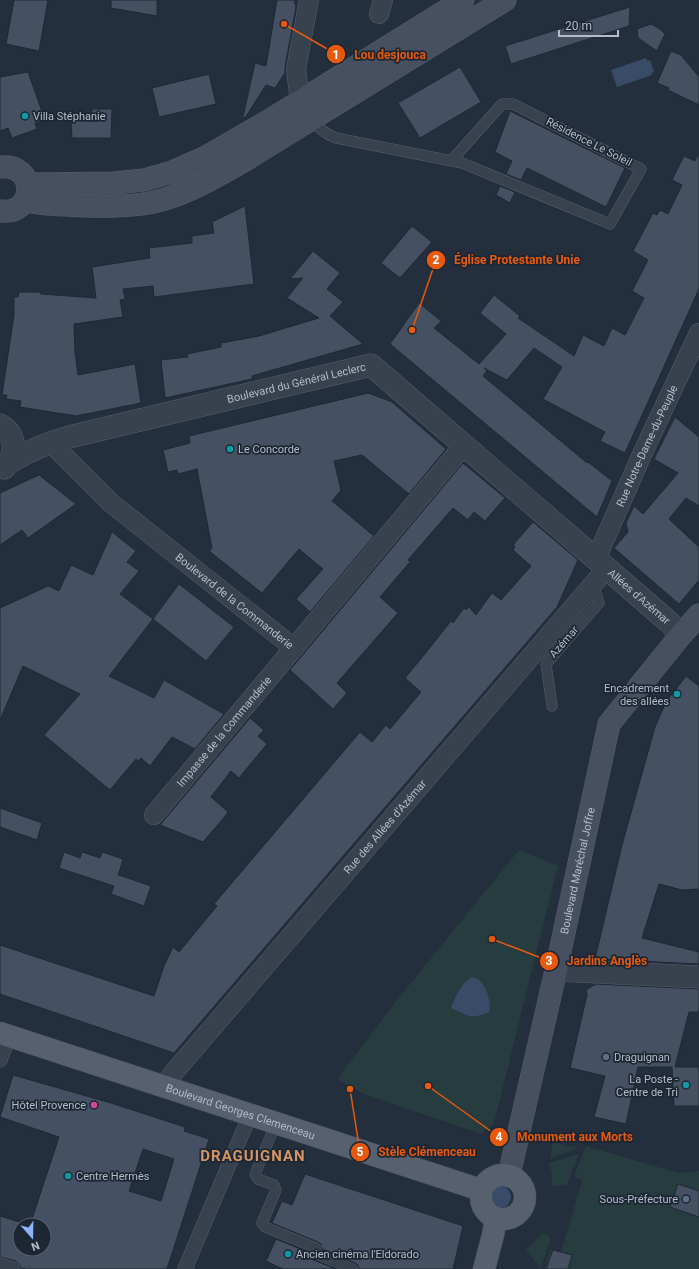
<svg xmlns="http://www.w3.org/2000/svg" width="699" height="1269" font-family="Roboto,sans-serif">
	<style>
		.green { fill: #263c3f }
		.water { fill: #394c67 }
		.building { fill: #455162; stroke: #1f2835; fill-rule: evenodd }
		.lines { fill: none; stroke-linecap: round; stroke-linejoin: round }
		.service-casing { stroke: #565f6c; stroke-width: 11 }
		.pedestrian-casing { stroke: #565f6c; stroke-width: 15 }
		.minor-casing { stroke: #565f6c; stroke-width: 20 }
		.tertiary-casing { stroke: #565f6c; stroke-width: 23 }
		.secondary-casing { stroke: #565f6c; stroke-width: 23 }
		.primary-casing { stroke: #414a57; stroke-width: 23 }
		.service { stroke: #38414e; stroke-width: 10 }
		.pedestrian { stroke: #38414e; stroke-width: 14 }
		.minor { stroke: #38414e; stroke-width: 19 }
		.tertiary { stroke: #38414e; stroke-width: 22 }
		.secondary { stroke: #465061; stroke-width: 22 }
		.primary { stroke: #56606e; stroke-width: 22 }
		.culture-dot { fill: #0f9aa8; stroke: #1d2633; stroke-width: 1.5 }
		.service-dot { fill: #5c6f8a; stroke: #1d2633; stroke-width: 1.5 }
		.hotel-dot { fill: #d1479c; stroke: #1d2633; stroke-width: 1.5 }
		.labels { text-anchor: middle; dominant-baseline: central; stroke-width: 3.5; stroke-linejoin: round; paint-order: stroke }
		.poi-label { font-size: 11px; fill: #b4bcc9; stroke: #1d2633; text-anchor: start }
		.street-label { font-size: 11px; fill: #b4bcc9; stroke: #1d2633 }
		.district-label { font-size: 15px; font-weight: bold; letter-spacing: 1px; fill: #d59563; stroke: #1d2633 }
		.leader { fill: none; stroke: #e8590c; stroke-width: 1.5 }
		.callout-dot { fill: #e8590c; stroke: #1d2633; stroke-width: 1.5 }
		.mark-label { font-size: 12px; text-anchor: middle; font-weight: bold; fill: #fff }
		.callout-label { font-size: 12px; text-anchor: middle; font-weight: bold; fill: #e8590c; stroke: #1d2633; stroke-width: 3.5; stroke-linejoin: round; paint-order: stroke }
	</style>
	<rect width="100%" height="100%" fill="#242f3e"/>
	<path class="green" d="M 519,850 L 558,866 L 494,1123 L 481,1134 L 364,1094 L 337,1079 L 393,1005 Z
		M 553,1142 L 579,1148 L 550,1159 Z
		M 586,1146 L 678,1173 L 699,1171 L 699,1269 L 544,1269 L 550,1249 L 561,1252 L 582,1181 L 574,1176 Z
		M 579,1154 L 567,1185 L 552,1186 L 552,1174 L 549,1163 Z
		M 542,1233 L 551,1237 L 541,1269 L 526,1250 Z"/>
	<path class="water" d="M 646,58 L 647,61 L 650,60 L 654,72 L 651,73 L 652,75 L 617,87 L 611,70 Z
		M 472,977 C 474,978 476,978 478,979 C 486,985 492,1003 489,1012 C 470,1020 469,1016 451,1008 C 456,996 460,984 472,977 Z
		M489 1197a11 11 0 1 1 22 0a11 11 0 1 1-22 0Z"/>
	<path class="building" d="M 14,0 L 48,0 L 39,51 L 6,44 Z
		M 111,0 L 157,0 L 157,16 L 111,8 Z
		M 277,0 L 294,0 L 296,7 L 285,67 L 285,73 L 275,88 L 266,85 L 245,118 L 243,117 L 255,63 L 266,66 Z
		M 630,7 L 629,26 L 511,64 L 505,46 Z
		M 651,24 L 660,29 L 665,34 L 657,51 L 638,38 L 637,29 Z
		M 671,51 L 681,55 L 699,77 L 699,105 L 668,90 L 669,88 L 657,83 Z
		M 460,67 L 481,102 L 420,138 L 398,103 Z
		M 28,72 L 45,120 L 35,123 L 37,129 L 12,138 L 8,128 L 0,131 L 0,77 Z
		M 209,74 L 216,104 L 159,117 L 152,88 Z
		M 92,109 L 112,109 L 111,138 L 72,138 L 71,118 L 92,117 Z
		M 510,111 L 625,168 L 606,207 L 529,169 L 527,168 L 521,180 L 506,174 L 512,161 L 495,152 Z
		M 699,152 L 699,289 L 625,453 L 600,441 L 605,432 L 543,399 L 562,367 L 534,348 L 507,380 L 484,368 L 487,370 L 483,376 L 587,463 L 588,462 L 612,481 L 597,517 L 390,344 L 419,303 L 441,321 L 434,328 L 479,364 L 506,334 L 480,313 L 494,295 L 520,316 L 518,318 L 574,356 L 583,335 L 604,346 L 612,328 L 625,335 L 644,298 L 632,291 L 648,260 L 633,251 L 653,213 L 657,215 L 660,210 L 668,214 L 682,185 L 672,180 L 684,156 L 695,161 Z
		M 500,186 L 515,192 L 510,203 L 496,195 Z
		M 245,206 L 254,284 L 154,297 L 153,286 L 123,289 L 125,299 L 120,300 L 123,317 L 74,324 L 75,352 L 78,375 L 135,364 L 141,403 L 76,416 L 20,407 L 21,401 L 6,399 L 7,395 L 2,395 L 14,315 L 14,297 L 18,297 L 19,292 L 40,292 L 41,294 L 96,298 L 92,267 L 150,258 L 149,248 L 192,243 L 192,236 L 214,233 L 212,222 Z
		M 412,226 L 432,242 L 400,278 L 381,263 Z
		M 313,251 L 340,273 L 327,289 L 343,302 L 330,316 L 363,344 L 252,376 L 252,379 L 165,398 L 161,360 L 188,357 L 187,354 L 221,347 L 221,343 L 259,336 L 319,318 L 287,298 L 303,278 L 290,279 Z
		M 368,393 L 392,402 L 446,449 L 409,494 L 362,455 L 334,461 L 341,490 L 332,501 L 374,536 L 310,612 L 296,599 L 323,569 L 299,549 L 262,593 L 209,551 L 212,548 L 197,469 L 178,474 L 177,470 L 168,472 L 163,450 L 190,443 L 189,436 Z
		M 675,417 L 699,437 L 699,506 L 686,498 L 669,519 L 699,547 L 699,580 L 679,604 L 614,548 L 628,532 L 626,523 L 634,506 L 643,514 L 678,473 L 654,459 Z
		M 463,463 L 505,498 L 485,521 L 474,512 L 468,520 L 453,508 L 408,560 L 410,562 L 380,597 L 398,613 L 337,683 L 347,693 L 333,709 L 290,670 Z
		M 39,475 L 76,504 L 28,538 L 22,530 L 0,545 L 0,493 Z
		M 533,522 L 578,560 L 557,607 L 174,1053 L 0,994 L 0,945 L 154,996 L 164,966 L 173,947 L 179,952 L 217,906 L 214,904 L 360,732 L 372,742 L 386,725 L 390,729 L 421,692 L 405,678 L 424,655 L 451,621 L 453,623 L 464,608 L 466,610 L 469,607 L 476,615 L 492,593 L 501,600 L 531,566 L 513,550 L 515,547 L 513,545 Z
		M 112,532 L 136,551 L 127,562 L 139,571 L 120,594 L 153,619 L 109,676 L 154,698 L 164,680 L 224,714 L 195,749 L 172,737 L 150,766 L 141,758 L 138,761 L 136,759 L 110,790 L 44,735 L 80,694 L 23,666 L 0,720 L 0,608 L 48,586 L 59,591 L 71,565 L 93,575 Z
		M 179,584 L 234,627 L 206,661 L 153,619 Z
		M 686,676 L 699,686 L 699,889 L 682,890 L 659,884 L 642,938 L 699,952 L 699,964 L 595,959 L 622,845 L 655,727 L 666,702 Z
		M 250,718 L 264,730 L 258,736 L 267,744 L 239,778 L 231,771 L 211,797 L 228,812 L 222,820 L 203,842 L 160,825 Z
		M 0,808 L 42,823 L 37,840 L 0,827 Z
		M 64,852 L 80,858 L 82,852 L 100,858 L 102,852 L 123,859 L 118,876 L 119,875 L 151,886 L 144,906 L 111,894 L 114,886 L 59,868 Z
		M 596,984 L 699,989 L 699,1012 L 689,1012 L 675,1067 L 699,1067 L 699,1106 L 674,1106 L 672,1067 L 638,1067 L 626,1124 L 594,1117 L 605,1076 L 570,1068 L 587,995 L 586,990 Z
		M 13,1075 L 111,1103 L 185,1127 L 184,1131 L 209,1139 L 167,1269 L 26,1269 L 21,1268 L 19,1264 L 16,1261 L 0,1257 L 0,1216 L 29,1225 L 20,1225 L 20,1249 L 44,1249 L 44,1225 L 30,1225 L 59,1137 L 0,1117 ZM 143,1149 L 174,1159 L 161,1201 L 129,1191 Z
		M 305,1174 L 463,1226 L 453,1269 L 359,1269 L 358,1265 L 355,1263 L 322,1249 L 321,1244 L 318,1242 L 272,1223 L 282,1201 L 292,1205 Z
		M 678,1184 L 699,1191 L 699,1217 L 670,1207 Z
		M 276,1239 L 308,1252 L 309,1257 L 311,1259 L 336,1269 L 283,1269 L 266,1261 Z
		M 553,1250 L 572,1255 L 568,1269 L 546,1269 Z"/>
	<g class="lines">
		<g class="service-casing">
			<path id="service" d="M 311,119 C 318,128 325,134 336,138 L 462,163 L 610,224 L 641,169 L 513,104 L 502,104 L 452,160
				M 552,706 L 546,664 L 599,603 L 593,585
				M 276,1123 L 255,1174 L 258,1179 L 274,1185 L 276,1190 L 262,1223 L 265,1227 L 316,1248 L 314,1253 L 353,1269"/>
		</g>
		<g class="pedestrian-casing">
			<path id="pedestrian" d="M 0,1060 L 9,1036
				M 0,1265 L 13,1269
				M 185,1269 L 250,1115"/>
		</g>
		<g class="minor-casing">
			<g id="minor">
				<path d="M 379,14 L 383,0"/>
				<path d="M 300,101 L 296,69 L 309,0"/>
				<path id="s1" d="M 50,442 L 111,503 L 294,648"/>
				<path id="s2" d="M 596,559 L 644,450 L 699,333"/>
				<path id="s3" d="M 154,815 L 464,445"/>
				<path id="s4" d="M 163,1087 L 175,1071 L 607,568"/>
			</g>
		</g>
		<g class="tertiary-casing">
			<g id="tertiary">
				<path d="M 0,425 C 17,435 17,455 4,468"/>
				<path id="s5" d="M 10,462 C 30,450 47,443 69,437 L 371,365 L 596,559 L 670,623 L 681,635"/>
				<path d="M 556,970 L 699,977"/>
			</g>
		</g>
		<g class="secondary-casing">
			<g id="secondary">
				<path d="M 0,167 C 38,163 36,216 0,211"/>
				<path d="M 28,184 L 114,183 L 144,180 L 172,172 L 206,157 L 270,120 L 463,0"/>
				<path d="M 25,201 C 45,205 65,205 86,206 C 111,207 137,207 162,200 C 190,192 217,176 242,162 L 505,0"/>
				<path id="s6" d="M 509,1175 L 556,970 L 609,724 L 681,635 L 699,615"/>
			</g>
		</g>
		<g class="primary-casing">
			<g id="primary">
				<path id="s7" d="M 0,1033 L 481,1190"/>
				<circle cx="503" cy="1197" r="22"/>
				<path d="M 484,1269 L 493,1235 L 496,1218"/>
			</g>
		</g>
		<use href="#service" class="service"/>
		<use href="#pedestrian" class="pedestrian"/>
		<use href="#minor" class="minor"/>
		<use href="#tertiary" class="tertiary"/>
		<use href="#secondary" class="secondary"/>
		<use href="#primary" class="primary"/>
	</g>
	<g class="culture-dot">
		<circle cx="25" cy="116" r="4"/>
		<circle cx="230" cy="449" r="4"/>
		<circle cx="677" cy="694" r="4"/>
		<circle cx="686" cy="1085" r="4"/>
		<circle cx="68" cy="1176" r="4"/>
		<circle cx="288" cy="1254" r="4"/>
	</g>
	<g class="service-dot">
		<circle cx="606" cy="1057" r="4"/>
		<circle cx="686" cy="1199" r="4"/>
	</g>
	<circle class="hotel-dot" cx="94" cy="1105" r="4"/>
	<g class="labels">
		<g class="poi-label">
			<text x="33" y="116">Villa Stéphanie</text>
			<text x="238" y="449">Le Concorde</text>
			<text x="669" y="688" text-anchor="end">Encadrement<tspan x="669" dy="13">des allées</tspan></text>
			<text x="614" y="1057">Draguignan</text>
			<text x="678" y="1079" text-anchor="end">La Poste -<tspan x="678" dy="13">Centre de Tri</tspan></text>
			<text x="86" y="1105" text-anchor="end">Hôtel Provence</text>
			<text x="76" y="1176">Centre Hermès</text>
			<text x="678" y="1199" text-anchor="end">Sous-Préfecture</text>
			<text x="296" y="1254">Ancien cinéma l'Eldorado</text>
		</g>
		<g class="street-label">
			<text transform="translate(589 142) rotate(27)">Résidence Le Soleil</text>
			<text stroke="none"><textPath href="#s5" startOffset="298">Boulevard du Général Leclerc</textPath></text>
			<text stroke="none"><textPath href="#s2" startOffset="124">Rue Notre-Dame-du-Peuple</textPath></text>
			<text stroke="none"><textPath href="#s5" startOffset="729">Allées d'Azémar</textPath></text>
			<text stroke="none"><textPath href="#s1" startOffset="244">Boulevard de la Commanderie</textPath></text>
			<text transform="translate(564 642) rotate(-49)">Azémar</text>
			<text stroke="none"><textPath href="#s3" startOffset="109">Impasse de la Commanderie</textPath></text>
			<text stroke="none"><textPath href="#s4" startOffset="342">Rue des Allées d'Azémar</textPath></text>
			<text stroke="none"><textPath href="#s6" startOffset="312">Boulevard Maréchal Joffre</textPath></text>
			<text stroke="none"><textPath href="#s7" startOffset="253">Boulevard Georges Clemenceau</textPath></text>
		</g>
		<g class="district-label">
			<text x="253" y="1156">DRAGUIGNAN</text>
		</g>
	</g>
	<path class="leader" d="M284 24L336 54M412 330L436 260M492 939L549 961M428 1086L499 1137M350 1089L360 1152"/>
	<g class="callout-dot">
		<circle cx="284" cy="24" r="4"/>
		<circle cx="412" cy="330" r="4"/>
		<circle cx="492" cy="939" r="4"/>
		<circle cx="428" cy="1086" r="4"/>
		<circle cx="350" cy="1089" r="4"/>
		<circle cx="336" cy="54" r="10"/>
		<circle cx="436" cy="260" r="10"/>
		<circle cx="549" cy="961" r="10"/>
		<circle cx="499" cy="1137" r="10"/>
		<circle cx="360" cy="1152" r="10"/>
	</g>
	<g class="mark-label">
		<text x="336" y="59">1</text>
		<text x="436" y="264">2</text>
		<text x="549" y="965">3</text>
		<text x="499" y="1141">4</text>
		<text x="360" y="1156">5</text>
	</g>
	<g class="callout-label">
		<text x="390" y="59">Lou desjouca</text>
		<text x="517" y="264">Église Protestante Unie</text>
		<text x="607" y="965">Jardins Anglès</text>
		<text x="575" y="1141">Monument aux Morts</text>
		<text x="427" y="1156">Stèle Clémenceau</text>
	</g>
	<g transform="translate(32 1237) rotate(160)"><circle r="19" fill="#1d2633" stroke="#59626f"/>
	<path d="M0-3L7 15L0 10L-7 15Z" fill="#8ab4f8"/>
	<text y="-6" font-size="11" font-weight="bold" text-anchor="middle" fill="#b4bcc9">N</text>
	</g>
	<path d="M559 30v6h59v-6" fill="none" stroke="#b4bcc9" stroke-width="2"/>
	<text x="565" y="30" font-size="12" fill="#b4bcc9" stroke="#1d2633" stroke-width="3" paint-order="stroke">20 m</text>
</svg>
